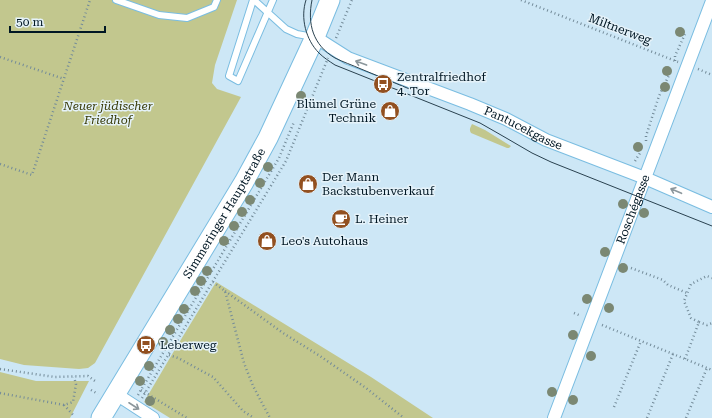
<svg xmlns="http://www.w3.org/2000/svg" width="712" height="418" font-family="'Roboto Serif',serif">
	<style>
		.green { fill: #c2c78e }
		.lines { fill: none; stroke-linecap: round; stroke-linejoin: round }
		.lane-casing { stroke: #7abde1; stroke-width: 8 }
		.street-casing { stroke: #7abde1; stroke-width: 14 }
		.primary-casing { stroke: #7abde1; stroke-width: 21 }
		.path { stroke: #738b99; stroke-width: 2.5; stroke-dasharray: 1 3; stroke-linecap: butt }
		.lane { stroke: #fff; stroke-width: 6 }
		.street { stroke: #fff; stroke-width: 12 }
		.primary { stroke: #fff; stroke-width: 19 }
		.tram { stroke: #29414f; stroke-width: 1 }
		.tree { fill: #7b8873 }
		.oneway { stroke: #8c979c }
		.labels { text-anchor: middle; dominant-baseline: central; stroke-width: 3; stroke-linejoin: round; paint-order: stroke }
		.street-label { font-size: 12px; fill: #001724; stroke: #e5f2f9 }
		.poi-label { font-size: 12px; fill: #001724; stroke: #e5f2f9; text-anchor: start }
		.park-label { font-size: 12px; font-style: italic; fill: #383b07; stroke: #e5f2f9 }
	</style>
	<rect width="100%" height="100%" fill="#cde7f6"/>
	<path class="green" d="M 0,0 L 237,0 L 215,65 L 212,83 L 217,89 L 241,97 L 95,363 L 88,368 L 79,369 L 24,365 L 0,359 Z
		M 472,124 L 485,130 L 511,146 L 509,148 L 507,148 L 471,133 C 469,130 470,128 472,124 Z
		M 216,282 L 371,377 L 433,418 L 170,418 L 144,402 L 174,351 Z
		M 0,372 L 36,381 L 89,381 L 70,418 L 0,418 Z"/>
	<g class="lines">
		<g class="lane-casing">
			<path id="lane" d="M 116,0 L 159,15 L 187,18 L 214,7 L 217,0
				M 253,0 L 229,76 L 238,81 L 273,0
				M 254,0 L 286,29 L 297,34 L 313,37"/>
		</g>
		<g class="street-casing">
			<g id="street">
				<path id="s1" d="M 315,37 L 348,58 L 470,104 L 506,119 L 546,140 L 645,178 L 712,207"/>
				<path d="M 116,394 L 153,418"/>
				<path id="s2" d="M 554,418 L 712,1"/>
			</g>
		</g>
		<g class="primary-casing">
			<g id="primary">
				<path id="s3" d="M 101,418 L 244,182 L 268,138 L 315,37 L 330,0"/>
			</g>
		</g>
		<path class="path" d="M 521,0 L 678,62
			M 336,38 L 352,0
			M 0,57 L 64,79
			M 675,61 L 675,56 L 685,34
			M 698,69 L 712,75
			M 646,141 L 646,136 L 659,96 L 671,71
			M 635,161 L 640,153
			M 0,164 L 32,175 L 90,0
			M 631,268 L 663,280 L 668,285 L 687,293
			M 213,282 L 225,291 L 244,363 L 253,386 L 270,418
			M 225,291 L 283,333 L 320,356 L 366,388 L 404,418
			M 574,313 L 581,316
			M 699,322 L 707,325 L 712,323
			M 602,325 L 712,370
			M 169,355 L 178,358 L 213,377 L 243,411 L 254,418
			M 685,359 L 699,322 L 691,318 L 684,301 L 691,284 L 707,276 L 712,278
			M 0,369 L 55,377 L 88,376 L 95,381
			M 91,390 L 98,394
			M 141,390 L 187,418
			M 0,393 L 64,405 L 73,402 L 76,384 L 74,377
			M 138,395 L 279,158 L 294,122
			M 142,398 L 286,161 L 328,58
			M 64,405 L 74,416
			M 614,407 L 641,341
			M 647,418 L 673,354
			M 686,418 L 707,368"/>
		<use href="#lane" class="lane"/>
		<use href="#street" class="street"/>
		<use href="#primary" class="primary"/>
		<path class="tram" d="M 306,0 C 300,18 306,40 319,53 C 324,58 329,61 335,65 L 480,123 L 501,135 L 532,153 L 551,162 L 712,226
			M 312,0 C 307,24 313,45 335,58 C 343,62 352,65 361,69 C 378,76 395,83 412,90"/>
	</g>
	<g class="tree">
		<circle cx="680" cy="32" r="5"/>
		<circle cx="667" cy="71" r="5"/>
		<circle cx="665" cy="87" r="5"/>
		<circle cx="301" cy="96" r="5"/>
		<circle cx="638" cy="147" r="5"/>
		<circle cx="268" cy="167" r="5"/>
		<circle cx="260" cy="183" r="5"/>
		<circle cx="250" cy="200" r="5"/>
		<circle cx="623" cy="204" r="5"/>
		<circle cx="242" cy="212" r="5"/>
		<circle cx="644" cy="213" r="5"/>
		<circle cx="234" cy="226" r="5"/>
		<circle cx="224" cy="241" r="5"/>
		<circle cx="605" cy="252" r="5"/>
		<circle cx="623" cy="268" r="5"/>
		<circle cx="207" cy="271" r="5"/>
		<circle cx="201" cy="281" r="5"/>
		<circle cx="195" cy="291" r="5"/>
		<circle cx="587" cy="299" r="5"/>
		<circle cx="609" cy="308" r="5"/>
		<circle cx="184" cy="309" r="5"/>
		<circle cx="178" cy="319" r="5"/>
		<circle cx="170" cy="330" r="5"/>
		<circle cx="573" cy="335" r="5"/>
		<circle cx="163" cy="342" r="5"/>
		<circle cx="591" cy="356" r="5"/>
		<circle cx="149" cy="366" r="5"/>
		<circle cx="140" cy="381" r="5"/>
		<circle cx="552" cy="392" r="5"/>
		<circle cx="573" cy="400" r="5"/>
		<circle cx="150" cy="401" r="5"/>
	</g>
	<defs><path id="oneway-shaft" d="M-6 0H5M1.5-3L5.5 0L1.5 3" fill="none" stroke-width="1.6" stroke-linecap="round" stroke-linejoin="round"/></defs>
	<g class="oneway">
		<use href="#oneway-shaft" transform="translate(361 63) rotate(-160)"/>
		<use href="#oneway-shaft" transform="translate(676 191) rotate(-157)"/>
		<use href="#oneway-shaft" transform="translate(134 406) rotate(33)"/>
	</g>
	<defs>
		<g id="bus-disc" transform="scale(1)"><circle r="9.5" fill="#925020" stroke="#e5f2f9"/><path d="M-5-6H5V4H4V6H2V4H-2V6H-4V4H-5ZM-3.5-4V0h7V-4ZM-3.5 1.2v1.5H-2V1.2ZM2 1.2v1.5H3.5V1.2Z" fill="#fff"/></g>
		<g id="shop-disc" transform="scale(1)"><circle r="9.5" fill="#925020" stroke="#e5f2f9"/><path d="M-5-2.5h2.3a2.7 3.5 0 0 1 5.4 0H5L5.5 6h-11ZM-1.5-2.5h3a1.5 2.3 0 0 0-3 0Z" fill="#fff"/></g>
		<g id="cafe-disc" transform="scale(1)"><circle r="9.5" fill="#925020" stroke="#e5f2f9"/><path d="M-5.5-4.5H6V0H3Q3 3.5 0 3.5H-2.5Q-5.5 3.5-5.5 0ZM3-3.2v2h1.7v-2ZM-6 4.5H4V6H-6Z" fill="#fff"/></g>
	</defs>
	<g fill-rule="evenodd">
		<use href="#bus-disc" x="383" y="84"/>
		<use href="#shop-disc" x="390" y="111"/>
		<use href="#shop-disc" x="308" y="184"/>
		<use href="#cafe-disc" x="341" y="219"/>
		<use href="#shop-disc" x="267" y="241"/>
		<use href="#bus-disc" x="146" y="345"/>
	</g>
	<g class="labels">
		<g class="street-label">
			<text transform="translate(620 29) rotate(21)">Miltnerweg</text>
			<text stroke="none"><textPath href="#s1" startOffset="228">Pantucekgasse</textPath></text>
			<text stroke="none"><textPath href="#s2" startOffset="223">Roschégasse</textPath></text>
			<text stroke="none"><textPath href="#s3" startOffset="239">Simmeringer Hauptstraße</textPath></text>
		</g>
		<g class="poi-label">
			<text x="397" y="77">Zentralfriedhof<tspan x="397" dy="14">4. Tor</tspan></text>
			<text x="376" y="104" text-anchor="end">Blümel Grüne<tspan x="376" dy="14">Technik</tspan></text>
			<text x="322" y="177">Der Mann<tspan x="322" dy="14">Backstubenverkauf</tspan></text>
			<text x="355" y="219">L. Heiner</text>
			<text x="281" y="241">Leo's Autohaus</text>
			<text x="160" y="345">Leberweg</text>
		</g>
		<g class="park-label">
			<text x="108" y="106">Neuer jüdischer<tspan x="108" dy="14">Friedhof</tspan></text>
		</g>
	</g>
	<path d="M10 26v6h95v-6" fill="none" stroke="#001724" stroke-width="2"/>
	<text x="16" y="26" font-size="12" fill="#001724" stroke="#e5f2f9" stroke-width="3" paint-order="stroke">50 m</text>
</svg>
